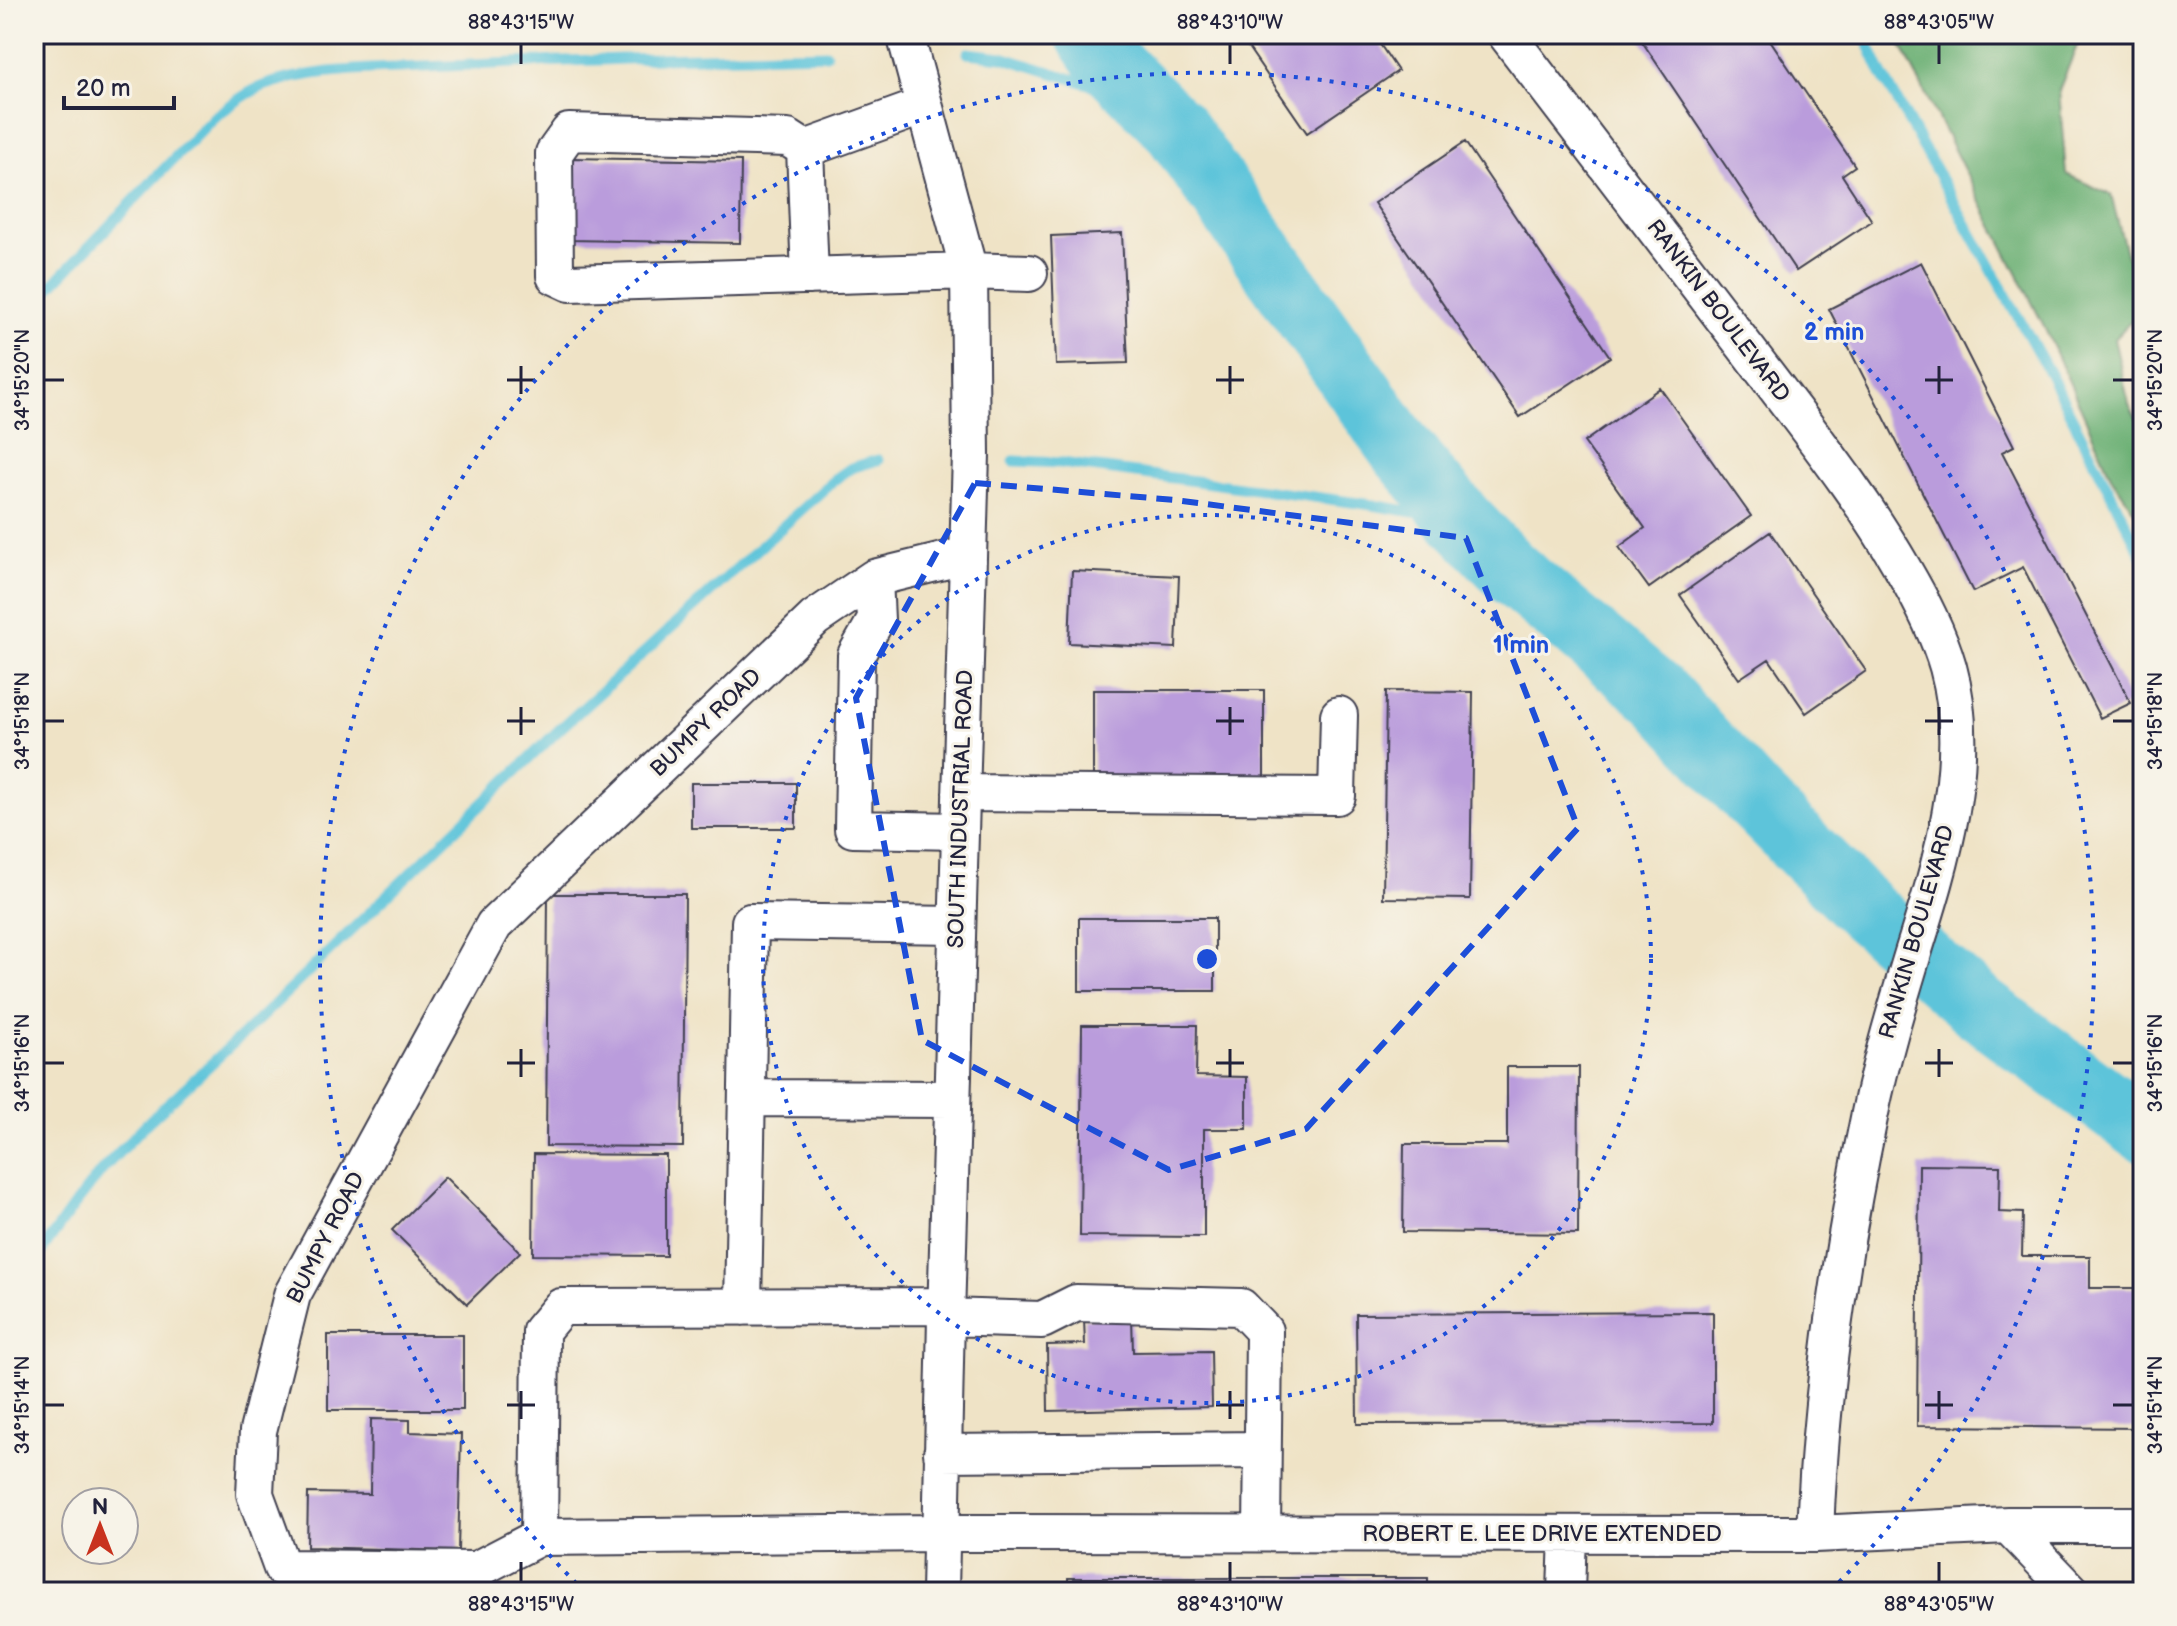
<svg xmlns="http://www.w3.org/2000/svg" width="2177" height="1626" font-family="'Balsamiq Sans',sans-serif">
	<style>
		.forest { fill: #6cb074; stroke: #476958; stroke-width: 2 }
		.lines { fill: none; stroke-linecap: round; stroke-linejoin: round }
		.stream { stroke: #5dc4da; stroke-width: 11 }
		.river { stroke: #5dc4da; stroke-width: 66 }
		.building { fill: #ba9cdc }
		.minor-casing { stroke: #413f50; stroke-width: 40 }
		.minor { stroke: #fff; stroke-width: 36 }
		.marked { fill: none; stroke: #1d4ed8; stroke-width: 6; stroke-dasharray: 16 10; stroke-linejoin: round }
		.ticks { fill: none; stroke: #22223b; stroke-width: 3 }
		.ring { fill: none; stroke: #1d4ed8; stroke-width: 4; stroke-dasharray: 4 8 }
		.labels { text-anchor: middle; dominant-baseline: central; stroke-width: 6; stroke-linejoin: round; paint-order: stroke }
		.street-label { font-size: 22px; fill: #22223b; stroke: #f7f3e8 }
		.centre { fill: #1d4ed8; stroke: #f7f3e8; stroke-width: 4 }
		.ring-label { font-size: 24px; text-anchor: middle; font-weight: bold; fill: #1d4ed8; stroke: #f7f3e8; stroke-width: 6; stroke-linejoin: round; paint-order: stroke }
		.neatline { fill: none; stroke: #22223b; stroke-width: 3 }
		.ticks-label { font-size: 20px; text-anchor: middle; fill: #22223b }
	</style>
	<rect width="100%" height="100%" fill="#f7f3e8"/>
	<filter id="ink" filterUnits="userSpaceOnUse"><feTurbulence type="fractalNoise" baseFrequency=".0125" numOctaves="2"/><feDisplacementMap in="SourceGraphic" scale="16" xChannelSelector="R" yChannelSelector="G"/><feConvolveMatrix kernelMatrix="1 2 1 2 8 2 1 2 1" color-interpolation-filters="sRGB"/></filter>
	<filter id="wash" filterUnits="userSpaceOnUse"><feTurbulence type="fractalNoise" baseFrequency=".006" numOctaves="4" result="noise"/><feDisplacementMap in="SourceGraphic" scale="32" xChannelSelector="R" yChannelSelector="G"/><feGaussianBlur stdDeviation="1.8" result="paint"/><feColorMatrix in="noise" values="0 0 0 0 0 0 0 0 0 0 0 0 0 0 0 0 0 1.4 0 .05"/><feComposite in="paint" operator="in"/></filter>
	<g filter="url(#wash)">
		<rect width="100%" height="100%" fill="#efe3c6"/>
		<path class="forest" d="M 1895,34 L 2079,34 L 2081,36 L 2059,90 L 2066,174 L 2111,195 L 2141,311 L 2114,339 L 2129,404 L 2143,431 L 2143,524 L 2112,478 L 2046,330 Z"/>
		<g class="lines">
			<path class="stream" d="M 1864,34 L 1881,72 L 2050,374 L 2143,557
				M 968,53 L 1002,57 L 1085,83 L 1144,99
				M 34,304 L 214,117 C 231,105 247,92 266,85 C 318,67 393,69 448,66 C 574,59 700,57 826,54
				M 1014,461 L 1061,463 L 1366,504 L 1461,520
				M 34,1262 L 73,1207 L 103,1169 L 147,1123 L 252,1026 L 561,728 L 834,480 L 851,468 L 878,460"/>
			<path class="river" d="M 1088,34 L 1103,56 L 1174,127 L 1402,451 L 1461,520 L 1510,571 L 1662,698 L 1752,797 L 1866,911 L 1978,1007 L 2143,1129"/>
		</g>
		<g id="blocks">
			<path class="building" d="M 1239,34 L 1373,34 L 1398,71 L 1307,133 Z
				M 1637,34 L 1766,34 L 1855,166 L 1842,175 L 1872,221 L 1796,271 Z
				M 1465,142 L 1610,357 L 1520,417 L 1374,203 Z
				M 570,158 L 741,161 L 740,243 L 569,240 Z
				M 1122,233 L 1128,363 L 1056,365 L 1051,236 Z
				M 1921,262 L 2014,446 L 2002,452 L 2131,703 L 2100,718 L 2023,567 L 1973,592 L 1829,309 Z
				M 1660,388 L 1751,516 L 1649,588 L 1619,547 L 1645,528 L 1584,442 Z
				M 1770,532 L 1866,671 L 1806,713 L 1769,659 L 1739,679 L 1680,595 Z
				M 1072,571 L 1179,576 L 1176,648 L 1069,643 Z
				M 1093,690 L 1264,690 L 1264,782 L 1093,782 Z
				M 1386,691 L 1473,692 L 1470,899 L 1383,898 Z
				M 691,783 L 796,783 L 796,828 L 691,828 Z
				M 548,894 L 685,894 L 683,1147 L 546,1146 Z
				M 1079,918 L 1215,918 L 1215,991 L 1079,991 Z
				M 1082,1025 L 1197,1025 L 1196,1076 L 1247,1077 L 1247,1129 L 1204,1129 L 1204,1237 L 1080,1236 Z
				M 1507,1067 L 1579,1067 L 1578,1234 L 1403,1232 L 1404,1144 L 1507,1144 Z
				M 534,1154 L 666,1155 L 666,1256 L 533,1255 Z
				M 1919,1165 L 2000,1166 L 1999,1212 L 2023,1213 L 2022,1256 L 2090,1256 L 2090,1288 L 2141,1288 L 2143,1428 L 1917,1426 Z
				M 445,1177 L 520,1252 L 467,1304 L 392,1230 Z
				M 1713,1312 L 1713,1423 L 1357,1424 L 1356,1314 Z
				M 1132,1317 L 1133,1352 L 1211,1351 L 1212,1407 L 1048,1411 L 1047,1345 L 1085,1344 L 1084,1319 Z
				M 328,1335 L 463,1335 L 463,1410 L 328,1410 Z
				M 371,1419 L 410,1420 L 410,1432 L 461,1434 L 458,1551 L 307,1547 L 308,1493 L 370,1494 Z
				M 1068,1578 L 1428,1578 L 1428,1592 L 1068,1592 Z"/>
		</g>
	</g>
	<g filter="url(#ink)">
		<use href="#blocks" fill-opacity="0" stroke="#413f50" stroke-width="2"/>
		<g class="lines">
			<g class="minor-casing">
				<path id="minor" d="M 905,34 L 969,271 L 971,454 L 946,1317 L 940,1592
					M 1506,34 C 1593,149 1682,263 1769,378 C 1816,440 1864,501 1903,569 C 1921,600 1938,632 1948,667 C 1974,760 1941,864 1913,953 C 1897,1006 1881,1059 1870,1113 C 1841,1252 1820,1393 1815,1534
					M 924,106 L 805,149 L 788,138 L 569,132 L 554,153 L 555,276 L 570,283 L 969,271 L 1029,273
					M 805,149 L 810,276
					M 968,555 L 874,578 L 815,618 L 494,925 L 292,1295 L 258,1431 L 255,1494 L 282,1568 L 476,1570 L 539,1537 L 941,1533 L 1815,1534 L 2008,1525 L 2143,1525
					M 874,578 L 876,620 L 856,655 L 853,829 L 960,831
					M 961,793 L 1337,796 L 1339,715
					M 747,1098 L 952,1099
					M 743,1307 L 750,922 L 957,925
					M 946,1317 L 1042,1320 L 1076,1303 L 1241,1307 L 1264,1331 L 1262,1533
					M 942,1453 L 1262,1450
					M 2008,1525 L 2072,1592
					M 539,1537 L 541,1331 L 561,1307 L 946,1306
					M 1566,1592 L 1568,1534"/>
			</g>
			<use href="#minor" class="minor"/>
		</g>
	</g>
	<path class="marked" d="M 975,483 L 1175,500 L 1466,538 L 1578,828 L 1306,1129 L 1169,1170 L 922,1040 L 856,698 Z"/>
	<path class="ticks" d="M 521,44 L 521,64M 1230,44 L 1230,64M 1939,44 L 1939,64M 521,366 L 521,394M 1230,366 L 1230,394M 1939,366 L 1939,394M 44,380 L 64,380M 507,380 L 535,380M 1216,380 L 1244,380M 1925,380 L 1953,380M 2113,380 L 2133,380M 521,707 L 521,735M 1230,707 L 1230,735M 1939,707 L 1939,735M 44,721 L 64,721M 507,721 L 535,721M 1216,721 L 1244,721M 1925,721 L 1953,721M 2113,721 L 2133,721M 521,1049 L 521,1077M 1230,1049 L 1230,1077M 1939,1049 L 1939,1077M 44,1063 L 64,1063M 507,1063 L 535,1063M 1216,1063 L 1244,1063M 1925,1063 L 1953,1063M 2113,1063 L 2133,1063M 521,1391 L 521,1419M 1230,1391 L 1230,1419M 1939,1391 L 1939,1419M 44,1405 L 64,1405M 507,1405 L 535,1405M 1216,1405 L 1244,1405M 1925,1405 L 1953,1405M 2113,1405 L 2133,1405M 521,1562 L 521,1582M 1230,1562 L 1230,1582M 1939,1562 L 1939,1582"/>
	<g class="ring">
		<circle cx="1207" cy="959" r="444"/>
		<path d="M585 1592A887 887 0 1 1 1829 1592"/>
	</g>
	<g class="labels">
		<g class="street-label">
			<text transform="translate(1718 311) rotate(53)">RANKIN BOULEVARD</text>
			<text transform="translate(706 723) rotate(-44)">BUMPY ROAD</text>
			<text transform="translate(961 809) rotate(-88)">SOUTH INDUSTRIAL ROAD</text>
			<text transform="translate(1917 932) rotate(-74)">RANKIN BOULEVARD</text>
			<text transform="translate(326 1238) rotate(-63)">BUMPY ROAD</text>
			<text x="1542" y="1534">ROBERT E. LEE DRIVE EXTENDED</text>
		</g>
	</g>
	<circle cx="1207" cy="959" r="12" class="centre"/>
	<g class="ring-label">
		<text x="1834" y="340">2 min</text>
		<text x="1521" y="653">1 min</text>
	</g>
	<rect width="2177" height="1626" fill="none" stroke="#f7f3e8" stroke-width="88"/>
	<g transform="translate(100 1526)"><circle r="38" fill="#f7f3e8" stroke="#a29fa3" stroke-width="2"/>
	<path d="M0-6L14 30L0 20L-14 30Z" fill="#c8321e"/>
	<text y="-12" font-size="22" font-weight="bold" text-anchor="middle" fill="#22223b">N</text>
	</g>
	<path d="M64 96v12h110v-12" fill="none" stroke="#22223b" stroke-width="4"/>
	<text x="76" y="96" font-size="24" fill="#22223b" stroke="#f7f3e8" stroke-width="6" paint-order="stroke">20 m</text>
	<rect x="44" y="44" width="2089" height="1538" class="neatline"/>
	<g class="ticks-label">
		<text x="521" y="29">88°43'15"W</text>
		<text x="1230" y="29">88°43'10"W</text>
		<text x="1939" y="29">88°43'05"W</text>
		<text transform="translate(22 380) rotate(-90)" y="7">34°15'20"N</text>
		<text transform="translate(2155 380) rotate(-90)" y="7">34°15'20"N</text>
		<text transform="translate(22 721) rotate(-90)" y="7">34°15'18"N</text>
		<text transform="translate(2155 721) rotate(-90)" y="7">34°15'18"N</text>
		<text transform="translate(22 1063) rotate(-90)" y="7">34°15'16"N</text>
		<text transform="translate(2155 1063) rotate(-90)" y="7">34°15'16"N</text>
		<text transform="translate(22 1405) rotate(-90)" y="7">34°15'14"N</text>
		<text transform="translate(2155 1405) rotate(-90)" y="7">34°15'14"N</text>
		<text x="521" y="1611">88°43'15"W</text>
		<text x="1230" y="1611">88°43'10"W</text>
		<text x="1939" y="1611">88°43'05"W</text>
	</g>
</svg>
